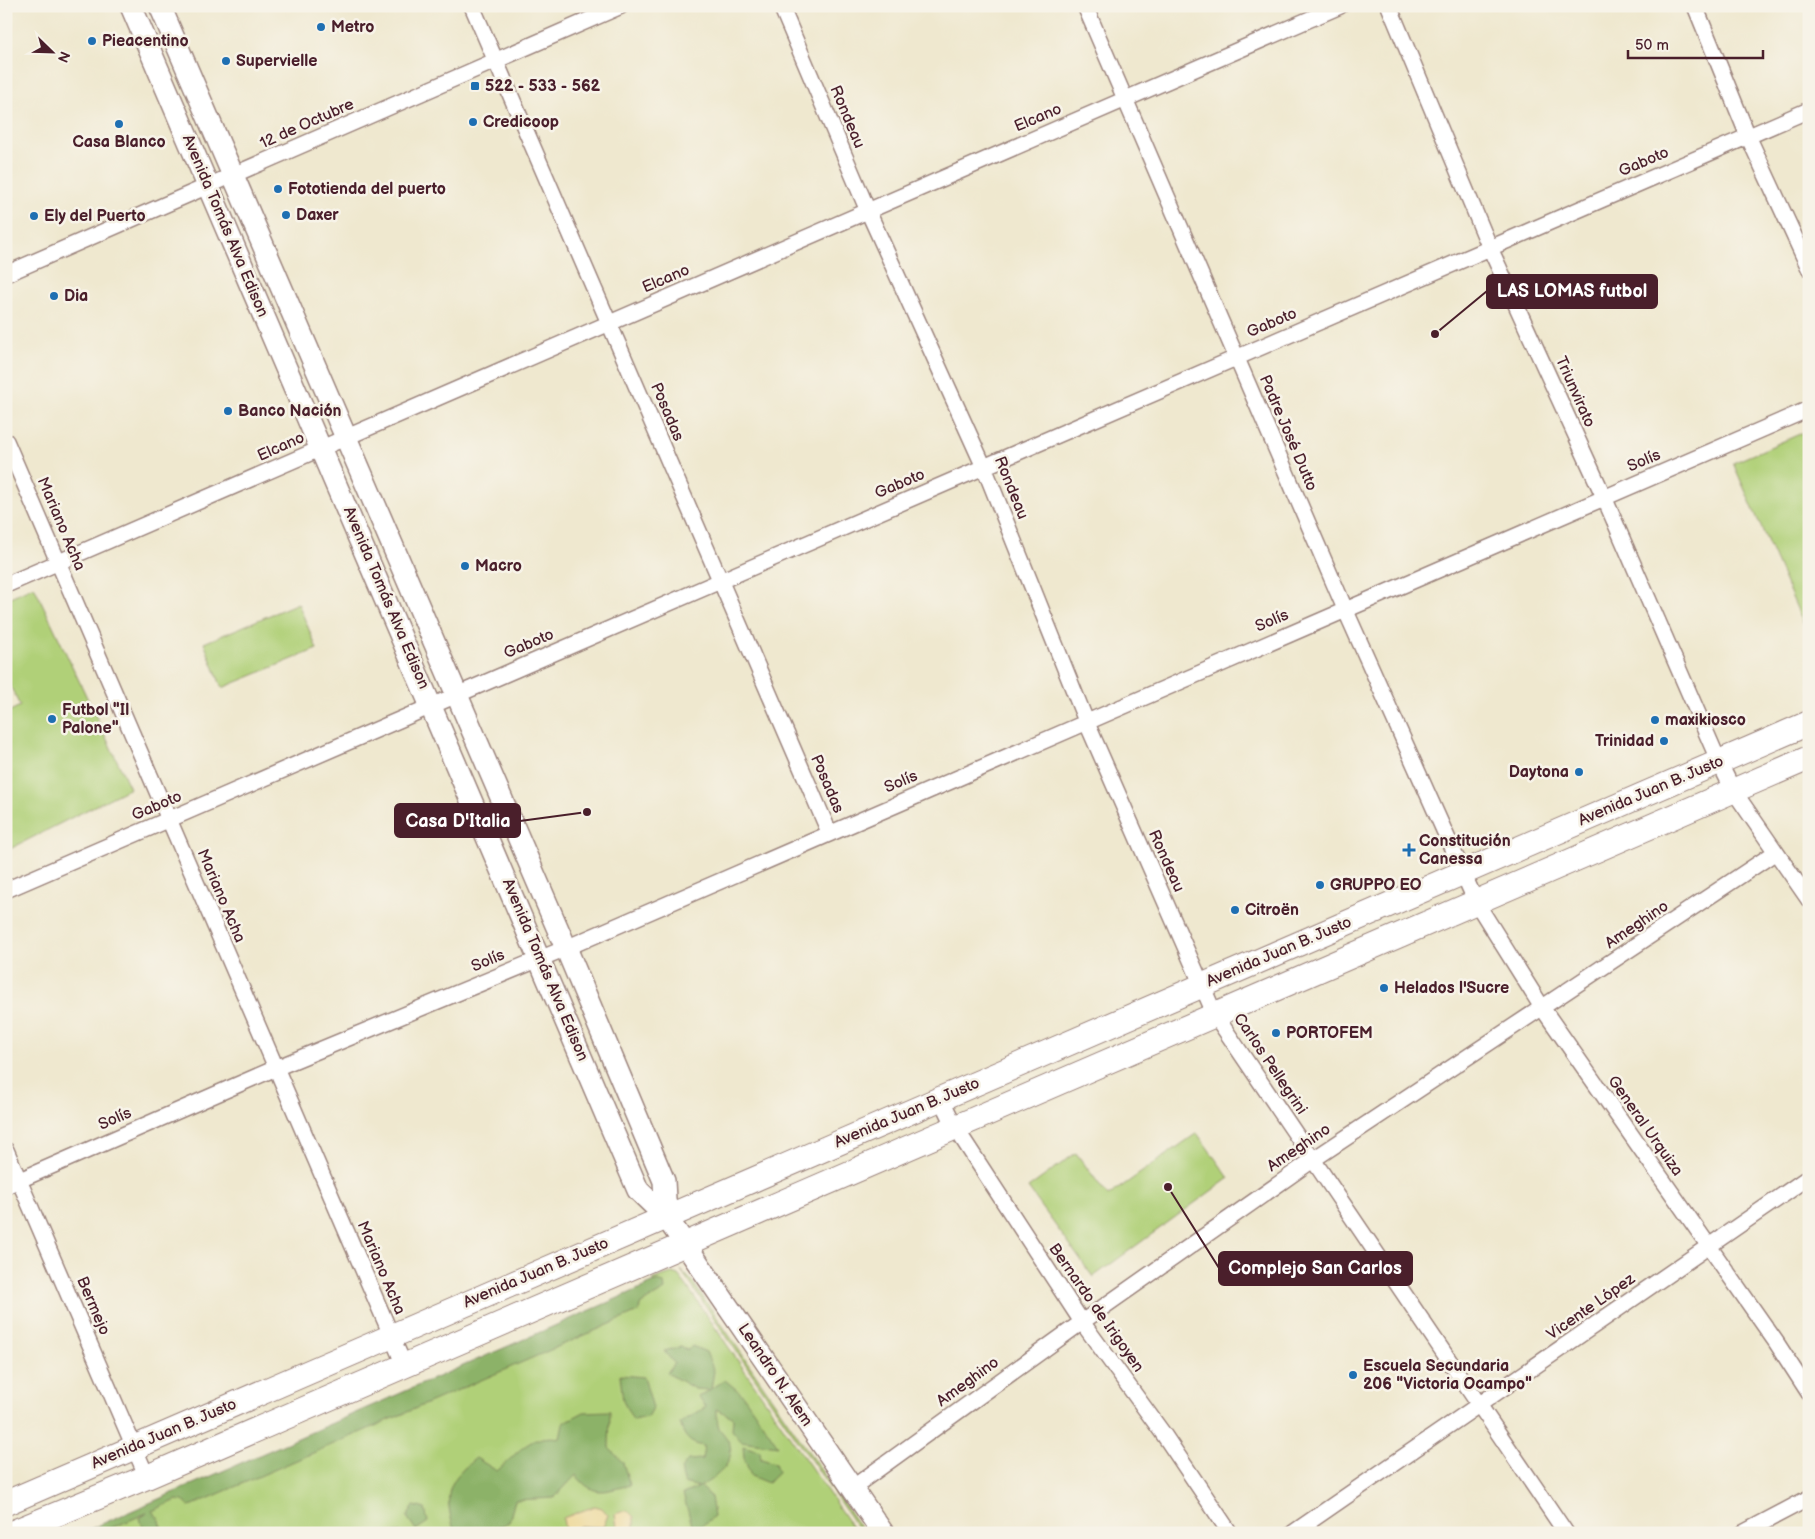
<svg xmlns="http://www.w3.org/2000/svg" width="1815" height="1539" font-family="'Balsamiq Sans',sans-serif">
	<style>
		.green { fill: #b0d078; stroke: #7d7852 }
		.forest { fill: #8cb268; stroke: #6b684a }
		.sand { fill: #eeda9e; stroke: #9c7c64 }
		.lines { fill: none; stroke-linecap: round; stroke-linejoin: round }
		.minor-casing { stroke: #9c847d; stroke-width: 18 }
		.secondary-casing { stroke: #9c847d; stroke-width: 24 }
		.primary-casing { stroke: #9c847d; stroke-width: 26 }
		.minor { stroke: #fff; stroke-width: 15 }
		.secondary { stroke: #fff; stroke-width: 21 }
		.primary { stroke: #fff; stroke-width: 24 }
		.poi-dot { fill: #1f6fb2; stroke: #f7f3e8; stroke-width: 2 }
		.labels { text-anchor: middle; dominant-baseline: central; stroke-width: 5; stroke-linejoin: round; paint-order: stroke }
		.poi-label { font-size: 16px; font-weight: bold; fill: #4a1f2b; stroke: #f7f3e8; text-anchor: start }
		.street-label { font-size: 16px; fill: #4a1f2b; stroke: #f7f3e8 }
		.leader { fill: none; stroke: #4a1f2b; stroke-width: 2 }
		.callout-dot { fill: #4a1f2b; stroke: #f7f3e8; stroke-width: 2 }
		.callout { fill: #4a1f2b; stroke: #4a1f2b; stroke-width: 2 }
		.callout-label { font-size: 18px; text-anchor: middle; font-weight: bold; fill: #fff }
	</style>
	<rect width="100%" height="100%" fill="#f7f3e8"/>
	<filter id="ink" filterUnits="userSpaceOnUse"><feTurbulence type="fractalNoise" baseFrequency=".02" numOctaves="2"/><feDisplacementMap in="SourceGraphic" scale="10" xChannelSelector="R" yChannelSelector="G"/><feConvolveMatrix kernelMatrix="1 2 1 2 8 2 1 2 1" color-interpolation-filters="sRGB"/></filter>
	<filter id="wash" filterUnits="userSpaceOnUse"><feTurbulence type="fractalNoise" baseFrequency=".0096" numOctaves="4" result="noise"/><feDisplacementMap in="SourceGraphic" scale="20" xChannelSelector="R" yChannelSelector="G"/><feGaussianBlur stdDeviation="1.12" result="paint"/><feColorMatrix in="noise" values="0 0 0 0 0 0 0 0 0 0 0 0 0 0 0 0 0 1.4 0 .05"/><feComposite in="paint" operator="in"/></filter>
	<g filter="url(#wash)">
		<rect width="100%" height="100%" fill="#efe8cf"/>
		<path class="green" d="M 1809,430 L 1809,636 L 1733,463 Z
			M 34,586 L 130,788 L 6,851 L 6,713 L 20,706 L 6,677 L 6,599 Z
			M 298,603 L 317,649 L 222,688 L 204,643 Z
			M 1197,1133 L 1229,1178 L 1093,1277 L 1028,1188 L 1076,1153 L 1108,1196 Z
			M 681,1270 L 692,1281 L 864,1533 L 861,1533 Z
			M 672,1273 L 678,1275 L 686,1285 L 856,1533 L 89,1533 L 656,1285 L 653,1279 Z"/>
		<path class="forest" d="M 657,1281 L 664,1283 L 665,1290 L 641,1304 L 638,1312 L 193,1505 L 189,1506 L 183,1501 L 177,1500 L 152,1511 L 160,1520 L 161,1528 L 158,1532 L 143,1528 L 140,1518 L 147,1513 L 100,1533 L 81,1533 Z
			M 692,1346 L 706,1352 L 714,1371 L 711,1389 L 725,1380 L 743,1395 L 778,1446 L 741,1441 L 732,1430 L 733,1418 L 717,1409 C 717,1414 717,1423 719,1428 C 723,1434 728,1438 730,1445 C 735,1465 714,1478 700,1487 L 711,1497 L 714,1516 L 694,1532 L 683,1494 L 699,1487 L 684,1483 L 681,1469 L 688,1460 L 702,1459 L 704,1446 C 689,1444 684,1437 680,1423 L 706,1407 L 698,1397 L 710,1390 L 695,1389 L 667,1373 L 674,1363 L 664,1351 L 681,1347 L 688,1350 Z
			M 620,1375 L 644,1377 L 653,1408 L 648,1417 L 633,1420 L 623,1401 Z
			M 610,1411 L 609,1448 L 623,1463 L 630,1485 C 604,1491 594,1498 576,1475 L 554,1498 L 515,1500 L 509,1522 C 491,1531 474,1537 454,1530 C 444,1494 446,1482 476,1458 L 497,1471 C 518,1453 530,1433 560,1438 L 563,1423 L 584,1412 Z
			M 743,1446 L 760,1451 L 761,1459 L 775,1463 L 778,1472 L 768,1483 L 751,1476 L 744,1458 Z
			M 414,1506 L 425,1509 L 428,1522 L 416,1530 L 407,1517 Z"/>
		<path class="sand" d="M 595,1506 L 602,1508 L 608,1515 L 603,1527 L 580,1526 L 570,1533 L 565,1531 L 563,1518 Z
			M 627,1510 L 634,1517 L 634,1527 L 629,1533 L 618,1533 L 615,1514 Z"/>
	</g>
	<g filter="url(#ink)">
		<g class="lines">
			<g class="minor-casing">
				<path id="minor" d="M 472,6 L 829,832
					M 781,6 L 868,211 L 984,467 L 1086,721 L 1215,1015 L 1566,1533
					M 1085,6 L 1345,609 L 1476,902 L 1543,1009 L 1776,1342 L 1809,1393
					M 1389,6 L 1490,248 L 1604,497 L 1719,762 L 1733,790 L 1809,900
					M 1695,6 L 1748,136 L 1809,268
					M 6,274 L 621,6
					M 6,441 L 404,1365
					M 6,585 L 1340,6
					M 6,890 L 1809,110
					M 941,1098 L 955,1127 L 1082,1322 L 1162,1432 L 1230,1533
					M 6,1150 L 147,1477
					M 6,1186 L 276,1068 L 566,948 L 1809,409
					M 852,1488 L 1082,1322 L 1314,1159 L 1776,852
					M 1293,1533 L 1809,1177
					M 1743,1533 L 1809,1498"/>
			</g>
			<g class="secondary-casing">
				<path id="secondary" d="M 131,6 L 638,1190 L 666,1217 L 685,1244 L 883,1533
					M 160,6 L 566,948 L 664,1181 L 666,1217"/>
			</g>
			<g class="primary-casing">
				<path id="primary" d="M 6,1503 L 1809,723
					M 11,1533 L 147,1477 L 1809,758"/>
			</g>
			<use href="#minor" class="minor"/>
			<use href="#secondary" class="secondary"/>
			<use href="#primary" class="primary"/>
		</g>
	</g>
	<g class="poi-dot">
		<circle cx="321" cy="27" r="5"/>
		<circle cx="92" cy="41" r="5"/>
		<circle cx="226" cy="61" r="5"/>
		<rect x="470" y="81" width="10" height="10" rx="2.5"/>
		<circle cx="473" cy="122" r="5"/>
		<circle cx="119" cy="124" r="5"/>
		<circle cx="278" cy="189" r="5"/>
		<circle cx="286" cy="215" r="5"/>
		<circle cx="34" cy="216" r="5"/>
		<circle cx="54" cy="296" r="5"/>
		<circle cx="228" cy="411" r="5"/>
		<circle cx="465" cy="566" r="5"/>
		<circle cx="52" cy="719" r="5"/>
		<circle cx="1655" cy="720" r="5"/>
		<circle cx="1664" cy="741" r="5"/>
		<circle cx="1579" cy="772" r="5"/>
		<path d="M1406.5 842.5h5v5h5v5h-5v5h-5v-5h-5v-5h5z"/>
		<circle cx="1320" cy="885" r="5"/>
		<circle cx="1235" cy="910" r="5"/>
		<circle cx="1384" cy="988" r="5"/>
		<circle cx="1276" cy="1033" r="5"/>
		<circle cx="1353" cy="1375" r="5"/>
	</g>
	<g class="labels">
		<g class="poi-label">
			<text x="331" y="27">Metro</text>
			<text x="102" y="41">Pieacentino</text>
			<text x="236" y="61">Supervielle</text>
			<text x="485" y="86">522 - 533 - 562</text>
			<text x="483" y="122">Credicoop</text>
			<text x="119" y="142" text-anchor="middle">Casa Blanco</text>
			<text x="288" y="189">Fototienda del puerto</text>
			<text x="296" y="215">Daxer</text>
			<text x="44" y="216">Ely del Puerto</text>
			<text x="64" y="296">Dia</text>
			<text x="238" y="411">Banco Nación</text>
			<text x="475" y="566">Macro</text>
			<text x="62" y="710">Futbol "Il<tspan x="62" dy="18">Palone"</tspan></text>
			<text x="1665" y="720">maxikiosco</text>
			<text x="1654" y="741" text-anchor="end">Trinidad</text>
			<text x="1569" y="772" text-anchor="end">Daytona</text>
			<text x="1419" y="841">Constitución<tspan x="1419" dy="18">Canessa</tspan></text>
			<text x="1330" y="885">GRUPPO EO</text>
			<text x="1245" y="910">Citroën</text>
			<text x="1394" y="988">Helados l'Sucre</text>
			<text x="1286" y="1033">PORTOFEM</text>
			<text x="1363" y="1366">Escuela Secundaria<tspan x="1363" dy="18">206 "Victoria Ocampo"</tspan></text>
		</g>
		<g class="street-label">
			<text transform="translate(847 117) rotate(67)">Rondeau</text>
			<text transform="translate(1038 118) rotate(-23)">Elcano</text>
			<text transform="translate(307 124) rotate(-24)">12 de Octubre</text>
			<text transform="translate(1644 162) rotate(-23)">Gaboto</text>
			<text transform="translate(225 226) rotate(67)">Avenida Tomás Alva Edison</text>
			<text transform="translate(666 279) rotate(-23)">Elcano</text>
			<text transform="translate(1272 323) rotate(-23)">Gaboto</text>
			<text transform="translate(1575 392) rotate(66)">Triunvirato</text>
			<text transform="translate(667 412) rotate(67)">Posadas</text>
			<text transform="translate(1288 433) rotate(67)">Padre José Dutto</text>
			<text transform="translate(281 447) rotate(-24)">Elcano</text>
			<text transform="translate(1644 461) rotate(-23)">Solís</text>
			<text transform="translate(900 484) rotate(-23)">Gaboto</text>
			<text transform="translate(1011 488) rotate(68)">Rondeau</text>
			<text transform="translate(61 524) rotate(67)">Mariano Acha</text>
			<text transform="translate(386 598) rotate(67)">Avenida Tomás Alva Edison</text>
			<text transform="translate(1272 621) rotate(-23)">Solís</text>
			<text transform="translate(529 644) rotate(-23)">Gaboto</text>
			<text transform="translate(901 782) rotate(-23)">Solís</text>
			<text transform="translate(827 784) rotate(67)">Posadas</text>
			<text transform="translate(1651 791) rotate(-23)">Avenida Juan B. Justo</text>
			<text transform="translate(157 806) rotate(-23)">Gaboto</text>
			<text transform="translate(1166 861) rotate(66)">Rondeau</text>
			<text transform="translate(221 896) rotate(67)">Mariano Acha</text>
			<text transform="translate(1637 925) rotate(-34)">Ameghino</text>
			<text transform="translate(1279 952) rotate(-23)">Avenida Juan B. Justo</text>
			<text transform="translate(488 961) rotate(-23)">Solís</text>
			<text transform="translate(545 970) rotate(67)">Avenida Tomás Alva Edison</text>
			<text transform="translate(1270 1064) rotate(56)">Carlos Pellegrini</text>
			<text transform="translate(907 1113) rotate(-23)">Avenida Juan B. Justo</text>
			<text transform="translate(115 1119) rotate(-24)">Solís</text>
			<text transform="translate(1645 1126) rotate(55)">General Urquiza</text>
			<text transform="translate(1299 1148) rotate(-34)">Ameghino</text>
			<text transform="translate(381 1268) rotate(67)">Mariano Acha</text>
			<text transform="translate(536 1273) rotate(-23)">Avenida Juan B. Justo</text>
			<text transform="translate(93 1306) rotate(67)">Bermejo</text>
			<text transform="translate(1591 1307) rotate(-35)">Vicente López</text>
			<text transform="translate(1096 1308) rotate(55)">Bernardo de Irigoyen</text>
			<text transform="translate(775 1375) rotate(56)">Leandro N. Alem</text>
			<text transform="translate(968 1382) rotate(-36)">Ameghino</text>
			<text transform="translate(164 1434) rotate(-23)">Avenida Juan B. Justo</text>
		</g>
	</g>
	<path class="leader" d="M1435 334L1487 291M587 812L520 821M1168 1187L1219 1268"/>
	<g class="callout-dot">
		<circle cx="1435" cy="334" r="5"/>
		<circle cx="587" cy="812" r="5"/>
		<circle cx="1168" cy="1187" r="5"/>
	</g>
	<g class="callout">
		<rect x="1487" y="275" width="170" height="33" rx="5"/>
		<rect x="395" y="804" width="125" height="33" rx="5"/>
		<rect x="1219" y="1252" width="193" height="33" rx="5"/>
	</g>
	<g class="callout-label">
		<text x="1572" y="297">LAS LOMAS futbol</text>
		<text x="458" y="827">Casa D'Italia</text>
		<text x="1315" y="1274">Complejo San Carlos</text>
	</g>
	<rect width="1815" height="1539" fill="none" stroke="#f7f3e8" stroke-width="25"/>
	<g transform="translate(52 52) rotate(113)" stroke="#f7f3e8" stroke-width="4" paint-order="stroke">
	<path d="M0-4L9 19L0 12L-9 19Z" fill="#4a1f2b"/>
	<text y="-8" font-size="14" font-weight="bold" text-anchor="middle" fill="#4a1f2b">N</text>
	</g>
	<path d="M1628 50v8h135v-8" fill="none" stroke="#4a1f2b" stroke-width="2.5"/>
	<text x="1635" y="50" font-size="15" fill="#4a1f2b" stroke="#f7f3e8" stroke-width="4" paint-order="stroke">50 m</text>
</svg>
